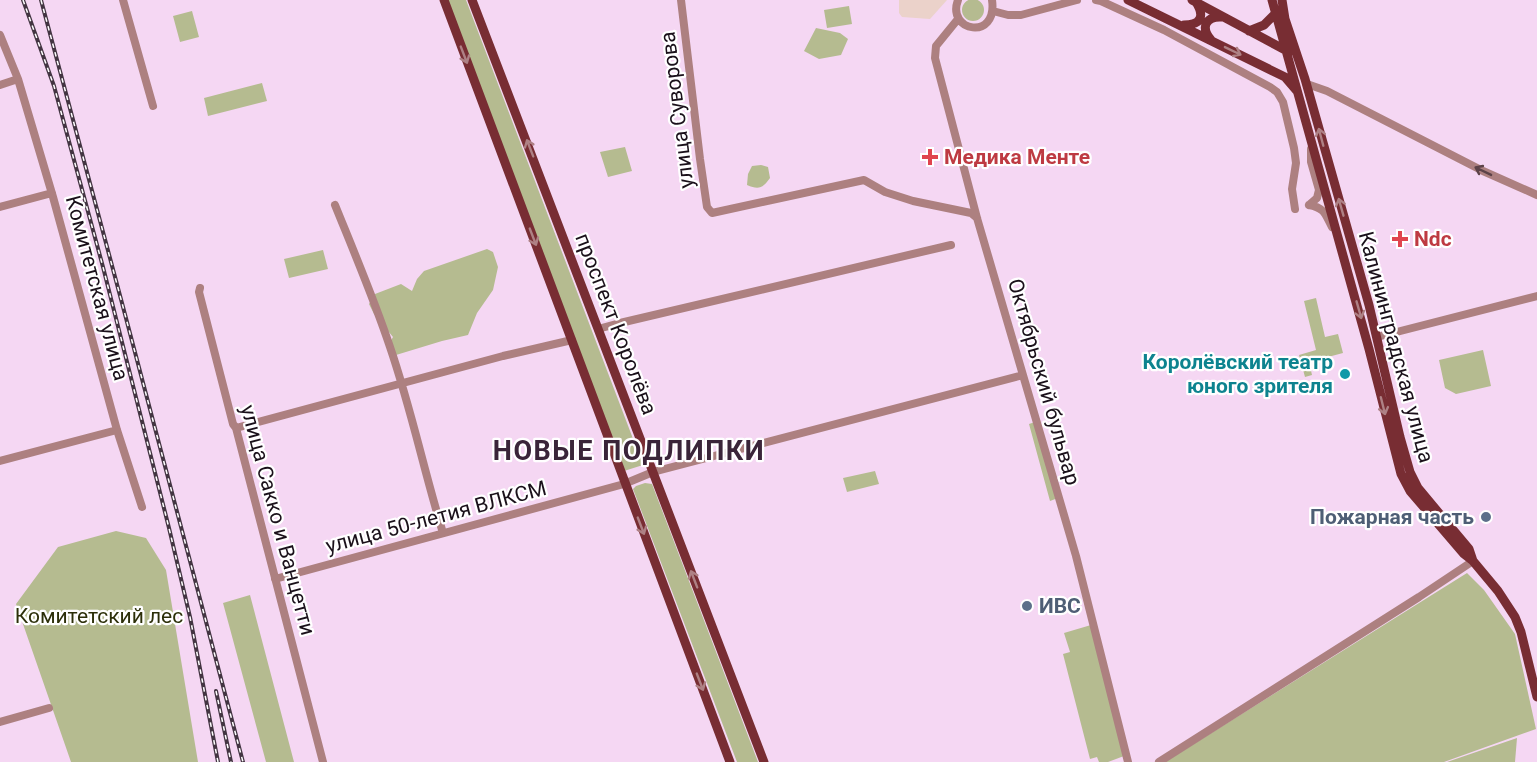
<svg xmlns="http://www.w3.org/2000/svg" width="1537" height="762" font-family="Roboto,sans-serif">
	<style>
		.commercial { fill: #ebd2ca }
		.green { fill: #b5bb90 }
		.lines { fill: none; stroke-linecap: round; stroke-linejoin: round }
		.minor { stroke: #ad8080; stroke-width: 8 }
		.major { stroke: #782d33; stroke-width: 9 }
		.rail-casing { stroke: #433542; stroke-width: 4 }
		.rail { stroke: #fff; stroke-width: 1.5; stroke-dasharray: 4.5; stroke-linecap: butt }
		.oneway { stroke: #ae8185 }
		.oneway2 { stroke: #5c4248 }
		.health-dot { fill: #e0444e; stroke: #fff; stroke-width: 2 }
		.culture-dot { fill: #0f9aa8; stroke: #fff; stroke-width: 2 }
		.service-dot { fill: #5c6f8a; stroke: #fff; stroke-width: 2 }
		.labels { text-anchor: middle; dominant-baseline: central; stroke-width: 4.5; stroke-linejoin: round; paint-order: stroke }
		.street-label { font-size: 21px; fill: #1a101a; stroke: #fff }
		.health-label { font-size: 21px; font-weight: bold; fill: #be3a42; stroke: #fff; text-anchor: start }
		.culture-label { font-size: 21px; font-weight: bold; fill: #0d838f; stroke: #fff; text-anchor: end }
		.service-label { font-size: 21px; font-weight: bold; fill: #4e5e75; stroke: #fff; text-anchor: end }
		.park-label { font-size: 21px; fill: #2c2f09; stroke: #fff }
		.district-label { font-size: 27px; font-weight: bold; letter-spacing: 1.5px; fill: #3a2439; stroke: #fff }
	</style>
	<rect width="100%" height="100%" fill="#f5d7f3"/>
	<path class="commercial" d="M 899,0 L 947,0 L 930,19 L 902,17 L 899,13 Z"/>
	<path class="green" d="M962 10a11 11 0 1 1 22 0a11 11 0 1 1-22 0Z
		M 446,0 L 466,0 L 643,465 L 624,471 Z
		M 849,6 L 852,24 L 827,28 L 824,10 Z
		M 192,11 L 199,37 L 180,42 L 173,16 Z
		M 816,28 L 840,33 L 848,39 L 841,55 L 819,59 L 804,51 Z
		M 262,83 L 267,101 L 208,116 L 204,98 Z
		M 625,147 L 632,171 L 608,177 L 600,152 Z
		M 761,165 L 768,167 L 770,178 C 763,188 759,190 747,185 L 748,174 L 752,166 Z
		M 487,249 L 493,252 L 498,267 L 493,290 L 477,313 L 468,335 L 442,341 L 396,355 L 388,346 L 393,337 L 374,314 L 369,304 L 375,294 L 401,284 L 412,291 L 417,279 L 424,271 Z
		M 323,250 L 328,269 L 289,278 L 284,259 Z
		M 1316,298 L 1325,337 L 1338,334 L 1343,353 L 1309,362 L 1312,375 L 1305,377 L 1299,355 L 1316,350 L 1304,301 Z
		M 1483,350 L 1491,386 L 1456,394 L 1445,388 L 1439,360 Z
		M 1035,422 L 1058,498 L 1050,501 L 1029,424 Z
		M 875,471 L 879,484 L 847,492 L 843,478 Z
		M 645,483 L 652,484 L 758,762 L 737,762 L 633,489 L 636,486 Z
		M 116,531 L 146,538 L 166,570 L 198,762 L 71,762 L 16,604 L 58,547 Z
		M 1467,573 L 1484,590 L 1515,634 L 1536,729 L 1444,762 L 1165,762 Z
		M 250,595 L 294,762 L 266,762 L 223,603 Z
		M 1091,625 L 1124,756 L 1108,762 L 1099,762 L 1097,757 L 1090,759 L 1063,654 L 1070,652 L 1064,633 Z
		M 1517,738 L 1515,762 L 1447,762 Z"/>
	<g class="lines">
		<path class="minor" d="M 123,0 L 153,106
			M 681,0 L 700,159 L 707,207 L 712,213 L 864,180 L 885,192 L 913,201 L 971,213 L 977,218
			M 958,0 C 946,32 998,41 992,0
			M 1096,0 L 1101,1 L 1164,30 L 1270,87 L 1277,92 L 1283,102 L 1294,148 L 1296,163 L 1292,189 L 1295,209
			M 993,11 L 1008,15 L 1021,15 L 1077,0
			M 958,19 L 936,46 L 935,58 L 977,218 L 1076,556 L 1128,762
			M 0,35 L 18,79 L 53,197 L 117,430 L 142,507
			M 1307,84 L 1327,91 L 1483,171 L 1537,195
			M 0,85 L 18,79
			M 335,205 C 354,252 374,299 390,347 C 411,408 424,471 443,533
			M 1309,205 L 1317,198 L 1319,190 L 1311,162 L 1311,149
			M 1309,205 C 1325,208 1325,214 1332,227
			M 0,207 L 52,193
			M 200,288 L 199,292 L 233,424 L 236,428 L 323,762
			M 598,329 L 620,323 L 951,245
			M 1377,337 L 1537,296
			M 236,428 L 503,356 L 572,340
			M 0,461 L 117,430
			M 275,579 L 624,484 L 653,472 L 1023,375
			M 0,722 L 49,708
			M 1159,762 L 1419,597 L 1473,561"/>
		<path class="major" d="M 444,0 L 730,762
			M 472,0 L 764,762
			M 1128,0 L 1285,77 L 1297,91
			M 1192,0 L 1289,52
			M 1272,0 L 1369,349 L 1401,474 L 1410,491 L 1464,554 L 1473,561 L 1498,591 L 1515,617 L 1521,632 L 1537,697
			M 1282,0 L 1285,19 L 1305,79 L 1369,305 L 1400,437 L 1410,472 L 1418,488 L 1469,549 L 1473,561
			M 1184,25 C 1201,25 1205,16 1196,2
			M 1249,31 L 1264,25 L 1275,14
			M 1211,40 C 1200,27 1206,16 1222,17"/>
		<g class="rail-casing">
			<path id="rail" d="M 23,0 L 54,86 L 103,267 L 169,528 L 190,617 L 218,762
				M 41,0 L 122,303 L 243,762
				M 216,691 L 231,762"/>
		</g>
		<use href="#rail" class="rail"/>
	</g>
	<defs><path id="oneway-shaft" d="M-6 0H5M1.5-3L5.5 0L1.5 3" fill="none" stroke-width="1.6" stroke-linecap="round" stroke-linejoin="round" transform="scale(1.5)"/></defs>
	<g class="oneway">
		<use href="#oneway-shaft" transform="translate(1233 51) rotate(26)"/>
		<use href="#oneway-shaft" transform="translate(464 55) rotate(69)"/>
		<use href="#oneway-shaft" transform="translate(1321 137) rotate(-105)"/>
		<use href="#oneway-shaft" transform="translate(530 148) rotate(-111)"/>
		<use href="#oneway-shaft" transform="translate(1341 207) rotate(-106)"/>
		<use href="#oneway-shaft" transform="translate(533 237) rotate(69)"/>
		<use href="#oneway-shaft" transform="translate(1359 310) rotate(74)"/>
		<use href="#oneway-shaft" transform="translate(1383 406) rotate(76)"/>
		<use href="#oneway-shaft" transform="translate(641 526) rotate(69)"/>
		<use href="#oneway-shaft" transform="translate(694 579) rotate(-111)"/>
		<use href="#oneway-shaft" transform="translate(700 682) rotate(69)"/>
	</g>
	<use class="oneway2" href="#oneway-shaft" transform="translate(1483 171) rotate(-154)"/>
	<g class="health-dot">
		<path d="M927 148h6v6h6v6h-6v6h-6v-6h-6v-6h6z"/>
		<path d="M1397 230h6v6h6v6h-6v6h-6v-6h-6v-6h6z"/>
	</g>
	<circle class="culture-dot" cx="1345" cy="374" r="6"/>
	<g class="service-dot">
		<circle cx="1486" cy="517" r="6"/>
		<circle cx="1027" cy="606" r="6"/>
	</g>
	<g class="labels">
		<g class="street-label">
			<text transform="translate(677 110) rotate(-97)">улица Суворова</text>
			<text transform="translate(97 288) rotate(75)">Комитетская улица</text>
			<text transform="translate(616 324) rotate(69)">проспект Королёва</text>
			<text transform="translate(1396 347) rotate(75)">Калининградская улица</text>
			<text transform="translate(1044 382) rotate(74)">Октябрьский бульвар</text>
			<text transform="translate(436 517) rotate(-15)">улица 50-летия ВЛКСМ</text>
			<text transform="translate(278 520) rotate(75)">улица Сакко и Ванцетти</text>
		</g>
		<g class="health-label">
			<text x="944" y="157">Медика Менте</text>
			<text x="1414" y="239">Ndc</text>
		</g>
		<g class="culture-label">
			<text x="1333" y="362">Королёвский театр<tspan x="1333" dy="24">юного зрителя</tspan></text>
		</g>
		<g class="service-label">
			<text x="1474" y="517">Пожарная часть</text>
			<text x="1039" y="606" text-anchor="start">ИВС</text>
		</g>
		<g class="park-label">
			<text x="99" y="616">Комитетский лес</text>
		</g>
		<g class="district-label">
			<text x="629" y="451">НОВЫЕ ПОДЛИПКИ</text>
		</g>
	</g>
</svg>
